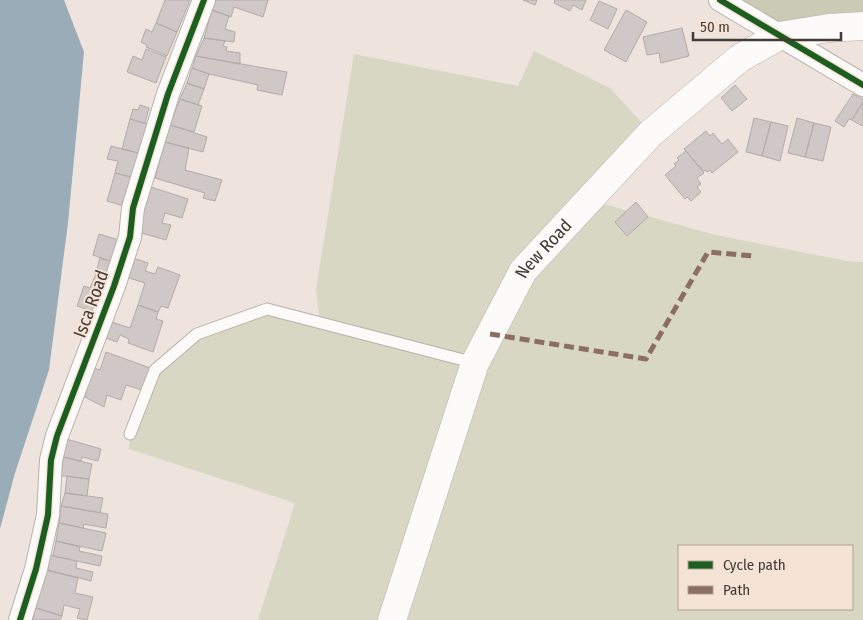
<svg xmlns="http://www.w3.org/2000/svg" width="863" height="620" font-family="'Fira Sans Condensed',sans-serif">
	<style>
		.green { fill: #d7d7c4; fill-rule: evenodd }
		.forest { fill: #cacab5 }
		.water { fill: #9bacb9 }
		.building { fill: #d0c8c6; stroke: #b3aba9 }
		.lines { fill: none; stroke-linecap: round; stroke-linejoin: round }
		.lane-casing { stroke: #b8b0ab; stroke-width: 13 }
		.street-casing { stroke: #b8b0ab; stroke-width: 24 }
		.secondary-casing { stroke: #b8b0ab; stroke-width: 29 }
		.lane { stroke: #fcfbfa; stroke-width: 11 }
		.street { stroke: #fcfbfa; stroke-width: 22 }
		.secondary { stroke: #fcfbfa; stroke-width: 28 }
		.quiet { stroke: #8d6e63; stroke-width: 5; stroke-dasharray: 10 5; stroke-linecap: butt }
		.cycleway-casing { stroke: #f5e3d6; stroke-width: 9 }
		.cycleway { stroke: #1b5e20; stroke-width: 6 }
		.labels { text-anchor: middle; dominant-baseline: central; stroke-width: 4; stroke-linejoin: round; paint-order: stroke }
		.street-label { font-size: 18px; fill: #423b36; stroke: #f5e3d6 }
	</style>
	<rect width="100%" height="100%" fill="#eee4dd"/>
	<path class="green" d="M 534,51 L 610,88 L 651,133 L 589,200 L 716,235 L 847,261 L 863,262 L 863,620 L 258,620 L 295,503 L 129,449 L 130,434 L 155,370 L 197,334 L 267,309 L 320,322 L 316,289 L 354,54 L 518,86 ZM 679,546 L 852,546 L 852,609 L 679,609 Z"/>
	<path class="forest" d="M 720,0 L 863,0 L 863,26 L 779,36 Z"/>
	<path class="water" d="M 0,0 L 64,0 L 84,52 L 68,223 L 49,370 L 15,473 L 0,529 Z"/>
	<path class="building" d="M 165,0 L 190,0 L 177,32 L 156,23 Z
		M 216,0 L 268,0 L 263,17 L 234,7 L 231,17 L 212,10 Z
		M 523,0 L 537,0 L 535,5 Z
		M 555,0 L 586,0 L 582,10 L 573,5 L 570,11 L 554,3 Z
		M 599,1 L 617,9 L 608,29 L 590,20 Z
		M 212,10 L 229,16 L 225,29 L 235,32 L 234,42 L 204,38 Z
		M 626,10 L 647,22 L 626,62 L 604,50 Z
		M 156,23 L 177,32 L 167,56 L 146,47 L 147,45 L 141,42 L 146,29 L 152,32 Z
		M 682,28 L 689,56 L 661,63 L 659,53 L 647,55 L 643,37 Z
		M 204,38 L 225,41 L 223,46 L 227,47 L 226,51 L 240,53 L 240,64 L 196,56 Z
		M 146,49 L 166,57 L 156,83 L 127,72 L 133,56 L 142,60 Z
		M 196,56 L 287,72 L 282,95 L 257,90 L 258,85 L 209,74 L 192,68 Z
		M 192,68 L 209,74 L 204,89 L 187,83 Z
		M 187,83 L 204,89 L 198,105 L 180,99 Z
		M 735,85 L 747,99 L 732,111 L 721,98 Z
		M 853,94 L 863,99 L 863,102 L 852,120 L 849,119 L 844,127 L 835,121 Z
		M 180,99 L 202,106 L 194,132 L 170,125 Z
		M 863,102 L 863,124 L 862,126 L 852,120 Z
		M 140,105 L 149,108 L 145,123 L 130,119 L 133,109 L 138,110 Z
		M 754,118 L 771,122 L 762,156 L 746,152 Z
		M 797,118 L 814,123 L 805,157 L 788,153 Z
		M 130,119 L 150,125 L 142,154 L 122,149 Z
		M 771,122 L 788,126 L 780,161 L 762,156 Z
		M 814,123 L 831,127 L 823,161 L 805,157 Z
		M 170,125 L 207,137 L 203,152 L 165,142 Z
		M 706,131 L 710,136 L 713,133 L 722,144 L 728,139 L 738,152 L 712,173 L 710,170 L 707,172 L 705,170 L 703,171 L 684,149 Z
		M 165,142 L 189,148 L 185,170 L 222,180 L 215,201 L 203,198 L 205,193 L 155,178 Z
		M 111,146 L 142,154 L 135,178 L 115,173 L 118,161 L 107,159 Z
		M 686,151 L 704,173 L 697,178 L 701,184 L 697,187 L 701,192 L 691,201 L 687,197 L 685,199 L 665,175 L 676,166 L 674,164 L 679,160 L 677,158 Z
		M 115,173 L 135,178 L 127,207 L 107,201 Z
		M 151,187 L 188,199 L 182,218 L 165,213 L 162,223 L 171,225 L 166,240 L 138,232 Z
		M 636,202 L 648,217 L 627,236 L 615,222 Z
		M 99,234 L 122,241 L 115,263 L 93,255 Z
		M 130,257 L 148,263 L 145,271 L 155,274 L 158,267 L 180,275 L 168,308 L 161,306 L 158,312 L 138,305 L 145,283 L 123,276 Z
		M 100,258 L 115,263 L 109,280 L 95,276 Z
		M 95,276 L 109,280 L 98,313 L 77,306 L 84,286 L 90,288 Z
		M 138,305 L 158,312 L 156,319 L 163,321 L 153,352 L 128,343 L 129,339 L 120,335 L 117,342 L 103,337 L 109,321 L 130,328 Z
		M 106,352 L 150,368 L 142,390 L 126,385 L 121,400 L 107,395 L 104,407 L 85,397 L 87,388 L 81,386 L 88,366 L 100,370 Z
		M 63,438 L 101,449 L 98,461 L 82,457 L 81,461 L 58,456 Z
		M 58,456 L 92,464 L 89,479 L 55,475 Z
		M 67,476 L 89,479 L 87,496 L 65,493 Z
		M 65,493 L 103,498 L 100,513 L 61,506 Z
		M 61,506 L 108,514 L 106,528 L 84,524 L 83,528 L 59,523 Z
		M 59,523 L 106,533 L 102,551 L 56,541 Z
		M 56,541 L 80,547 L 79,551 L 102,556 L 100,566 L 53,556 Z
		M 50,555 L 77,561 L 76,568 L 93,572 L 91,581 L 48,570 Z
		M 45,570 L 78,578 L 75,593 L 93,597 L 87,620 L 77,618 L 80,609 L 64,605 L 62,616 L 36,608 Z
		M 36,608 L 62,616 L 60,620 L 32,620 Z"/>
	<g class="lines">
		<g class="lane-casing">
			<path id="lane" d="M 130,434 L 155,370 L 197,334 L 267,309 L 475,363"/>
		</g>
		<g class="street-casing">
			<path id="street" d="M 720,0 L 863,85
				M 20,620 L 36,569 L 48,515 L 51,460 L 57,436 L 114,286 L 130,237 L 133,208 L 168,94 L 204,0"/>
		</g>
		<g class="secondary-casing">
			<g id="secondary">
				<path id="s1" d="M 392,620 L 475,363 L 523,271 L 651,133 L 740,58 L 779,36 L 829,28 L 863,26"/>
			</g>
		</g>
		<use href="#lane" class="lane"/>
		<use href="#street" class="street"/>
		<use href="#secondary" class="secondary"/>
		<path class="quiet" d="M 490,334 L 646,359 L 708,252 L 754,256"/>
		<g class="cycleway-casing">
			<path id="cycleway" d="M 720,0 L 863,85
				M 20,620 L 36,569 L 48,515 L 51,460 L 57,436 L 114,286 L 130,237 L 133,208 L 168,94 L 204,0"/>
		</g>
		<use href="#cycleway" class="cycleway"/>
	</g>
	<g class="labels">
		<g class="street-label">
			<text stroke="none"><textPath href="#s1" startOffset="404">New Road</textPath></text>
			<text transform="translate(91 304) rotate(-70)">Isca Road</text>
		</g>
	</g>
	<rect x="678" y="545" width="175" height="65" fill="#f5e3d6" stroke="#ada096"/>
	<rect x="688" y="561" width="25" height="8" fill="#1b5e20" stroke="#ada096"/>
	<text x="723" y="570" font-size="15" fill="#423b36">Cycle path</text>
	<rect x="688" y="586" width="25" height="8" fill="#8d6e63" stroke="#ada096"/>
	<text x="723" y="595" font-size="15" fill="#423b36">Path</text>
	<path d="M693 32v8h148v-8" fill="none" stroke="#423b36" stroke-width="2.5"/>
	<text x="700" y="32" font-size="15" fill="#423b36" stroke="#f5e3d6" stroke-width="4" paint-order="stroke">50 m</text>
</svg>
